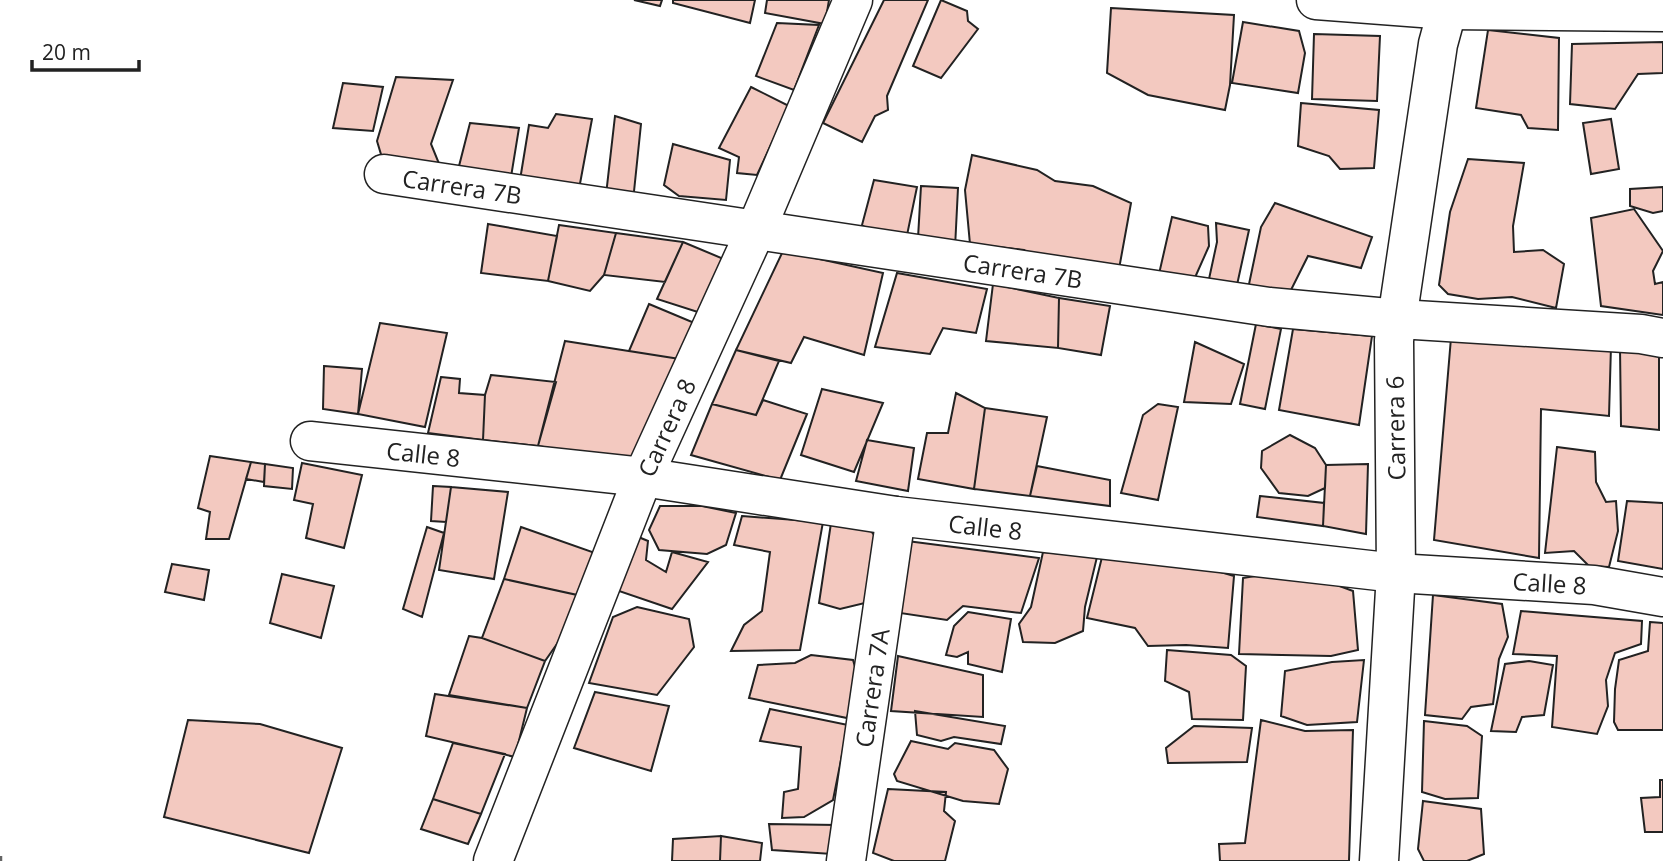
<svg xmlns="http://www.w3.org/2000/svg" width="1663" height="861" font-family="'Open Sans',sans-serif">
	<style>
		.building { fill: #f3c9c0; stroke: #222; stroke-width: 2 }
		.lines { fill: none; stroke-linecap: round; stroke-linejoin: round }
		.minor-casing { stroke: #222; stroke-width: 41 }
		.path { stroke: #646464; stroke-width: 4.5; stroke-dasharray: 5 3.5; stroke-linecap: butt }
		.minor { stroke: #fff; stroke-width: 38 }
		.labels { text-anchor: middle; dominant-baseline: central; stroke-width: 5; stroke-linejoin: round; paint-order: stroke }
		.street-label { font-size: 24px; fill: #222; stroke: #fff }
	</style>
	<rect width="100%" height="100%" fill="#fff"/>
	<path class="building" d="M 634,0 L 662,0 L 660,6 Z
		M 673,0 L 755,0 L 750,23 L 673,3 Z
		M 767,0 L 829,0 L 825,24 L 765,13 Z
		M 884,0 L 928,0 L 887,96 L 888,110 L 875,116 L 862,142 L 823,123 Z
		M 941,0 L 967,11 L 968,21 L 978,29 L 941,78 L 913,66 Z
		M 1111,8 L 1234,15 L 1230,85 L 1225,110 L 1148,95 L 1107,73 Z
		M 1243,22 L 1299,31 L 1305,53 L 1298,93 L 1232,83 Z
		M 777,23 L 819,25 L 794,90 L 756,76 Z
		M 1488,30 L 1559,38 L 1558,130 L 1528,128 L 1521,115 L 1476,108 Z
		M 1314,34 L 1380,36 L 1377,101 L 1312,99 Z
		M 1663,42 L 1663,73 L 1638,74 L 1615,109 L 1570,104 L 1572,44 Z
		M 396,77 L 453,80 L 431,144 L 442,171 L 383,161 L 377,141 Z
		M 343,83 L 383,87 L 373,131 L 333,128 Z
		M 751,87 L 789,106 L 757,175 L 737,173 L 739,157 L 719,148 Z
		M 1301,103 L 1379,110 L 1374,168 L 1340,169 L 1329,156 L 1298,146 Z
		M 556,114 L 592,119 L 579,189 L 520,180 L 529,125 L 548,128 Z
		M 615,116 L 641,124 L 633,201 L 606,195 Z
		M 1611,119 L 1619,169 L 1591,174 L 1583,123 Z
		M 470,123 L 519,128 L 511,177 L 458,170 Z
		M 673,144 L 730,160 L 726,200 L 679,196 L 664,185 Z
		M 972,155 L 1037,170 L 1055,181 L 1093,186 L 1131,203 L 1119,269 L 1042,261 L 1024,250 L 970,244 L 965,190 Z
		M 1468,159 L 1524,163 L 1513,226 L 1514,252 L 1543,250 L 1564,264 L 1556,308 L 1512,297 L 1478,299 L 1448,294 L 1439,285 L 1450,212 Z
		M 874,180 L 917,187 L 906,240 L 876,236 L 862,225 Z
		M 921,186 L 958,188 L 955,248 L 918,238 Z
		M 1663,187 L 1663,211 L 1653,213 L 1630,206 L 1630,189 Z
		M 1275,203 L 1372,237 L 1361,268 L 1308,256 L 1289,294 L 1248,289 L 1261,227 Z
		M 1634,209 L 1663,251 L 1653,271 L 1655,284 L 1663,282 L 1663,315 L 1601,306 L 1591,218 Z
		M 1172,217 L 1208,226 L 1209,246 L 1193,282 L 1159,274 Z
		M 1216,223 L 1249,230 L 1237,285 L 1209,279 L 1217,242 Z
		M 488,224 L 557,236 L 548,281 L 481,273 Z
		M 559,225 L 616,233 L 604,275 L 590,291 L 548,281 Z
		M 616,233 L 683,242 L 665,282 L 604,275 Z
		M 683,242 L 726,260 L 704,314 L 657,299 Z
		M 783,251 L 883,273 L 864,355 L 804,337 L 791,363 L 736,350 Z
		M 897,273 L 987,289 L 976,333 L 943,328 L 930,354 L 875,347 Z
		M 993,284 L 1059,298 L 1058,348 L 986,341 Z
		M 1059,298 L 1110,306 L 1101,355 L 1058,348 Z
		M 649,304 L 704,327 L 686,360 L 629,351 Z
		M 380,323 L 447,333 L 425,427 L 358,414 Z
		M 1256,324 L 1281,329 L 1265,409 L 1240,404 Z
		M 1452,326 L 1611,346 L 1609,416 L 1541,409 L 1539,558 L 1434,540 Z
		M 1293,329 L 1372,336 L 1359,425 L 1279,410 Z
		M 565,341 L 686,360 L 631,462 L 538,446 Z
		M 1195,342 L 1244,364 L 1231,404 L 1184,402 Z
		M 1620,348 L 1659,352 L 1659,430 L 1621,426 Z
		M 736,350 L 779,361 L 756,415 L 712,404 Z
		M 324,366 L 362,369 L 358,414 L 323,409 Z
		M 491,375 L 556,382 L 538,446 L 483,440 L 485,395 Z
		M 441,377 L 460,379 L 459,393 L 485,395 L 483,440 L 428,433 Z
		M 822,389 L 883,403 L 854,472 L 801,455 Z
		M 956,393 L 985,408 L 974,489 L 918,479 L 927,433 L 948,433 Z
		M 763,400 L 807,414 L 780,480 L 691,455 L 712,404 L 756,415 Z
		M 1158,404 L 1178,407 L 1158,500 L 1121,493 L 1143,415 Z
		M 985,408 L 1047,417 L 1030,496 L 974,489 Z
		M 1290,435 L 1315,448 L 1326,465 L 1325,488 L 1308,496 L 1279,493 L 1261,468 L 1262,451 Z
		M 867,440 L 914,448 L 908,491 L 856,481 Z
		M 1557,447 L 1595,452 L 1596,482 L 1606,502 L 1616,501 L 1618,531 L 1609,567 L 1589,566 L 1574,551 L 1545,553 Z
		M 210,456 L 251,462 L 229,539 L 206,539 L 210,512 L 198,508 Z
		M 251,462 L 265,464 L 264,482 L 246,479 Z
		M 302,463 L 362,475 L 344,548 L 306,538 L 313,504 L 294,500 Z
		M 265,464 L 293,468 L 292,489 L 264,486 Z
		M 1368,464 L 1366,534 L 1323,526 L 1326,465 Z
		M 1037,466 L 1110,480 L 1110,506 L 1030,496 Z
		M 433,486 L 451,487 L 446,522 L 431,521 Z
		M 451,487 L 508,492 L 494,579 L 439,570 Z
		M 1260,496 L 1324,503 L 1323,526 L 1257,517 Z
		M 1627,501 L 1663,503 L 1663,569 L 1618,561 Z
		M 660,506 L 702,506 L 736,513 L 726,545 L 707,554 L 659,550 L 649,530 Z
		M 742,516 L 823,522 L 800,650 L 731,651 L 744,625 L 762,611 L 770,552 L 734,545 Z
		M 831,523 L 865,524 L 876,537 L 865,603 L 840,609 L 819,603 Z
		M 427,527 L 444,533 L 422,617 L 403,609 Z
		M 521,527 L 598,554 L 582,596 L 504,579 Z
		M 636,536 L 648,541 L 646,560 L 666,572 L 672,552 L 708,562 L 672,609 L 613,589 Z
		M 907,541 L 1039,558 L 1021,613 L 963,606 L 947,620 L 900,613 Z
		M 1043,552 L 1097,557 L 1085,607 L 1083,631 L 1055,643 L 1023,642 L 1019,624 L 1031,607 Z
		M 1103,553 L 1197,565 L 1234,576 L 1228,648 L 1186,645 L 1148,646 L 1135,628 L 1087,618 Z
		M 172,564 L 209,570 L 204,600 L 165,592 Z
		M 282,574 L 334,586 L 321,638 L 270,623 Z
		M 1267,574 L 1326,581 L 1353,591 L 1358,650 L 1331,656 L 1239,654 L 1243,578 Z
		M 504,579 L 582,596 L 559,641 L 545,661 L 482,638 Z
		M 1433,595 L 1502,604 L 1508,637 L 1499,659 L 1493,704 L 1471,707 L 1462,719 L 1425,715 Z
		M 637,607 L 689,619 L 694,647 L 657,695 L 589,683 L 613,617 Z
		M 1521,611 L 1642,621 L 1641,644 L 1615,653 L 1606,680 L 1608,706 L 1597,734 L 1552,727 L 1557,656 L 1513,654 Z
		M 968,612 L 1011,619 L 1002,672 L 968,664 L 968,652 L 957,657 L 946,655 L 954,626 Z
		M 1650,622 L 1663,623 L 1663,730 L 1618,730 L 1614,722 L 1615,689 L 1619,660 L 1648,651 Z
		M 469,636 L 482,638 L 545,661 L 527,708 L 449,695 Z
		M 1167,650 L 1231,655 L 1246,666 L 1243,720 L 1192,719 L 1189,692 L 1165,681 Z
		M 811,655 L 853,660 L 858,677 L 847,718 L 749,698 L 758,665 L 795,663 Z
		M 898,656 L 983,675 L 983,717 L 891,711 Z
		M 1364,660 L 1357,722 L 1307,725 L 1281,716 L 1285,671 L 1332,662 Z
		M 1529,661 L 1553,665 L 1544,715 L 1522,717 L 1516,732 L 1491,731 L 1505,664 Z
		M 595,692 L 669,706 L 651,771 L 574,748 Z
		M 435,694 L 527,708 L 515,757 L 426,736 Z
		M 770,709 L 848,725 L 833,800 L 804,817 L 782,818 L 784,792 L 798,789 L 801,747 L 760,741 Z
		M 915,711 L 1005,726 L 1001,744 L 954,737 L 941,741 L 917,735 Z
		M 188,720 L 260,724 L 342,748 L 309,853 L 164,817 Z
		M 1261,720 L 1305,731 L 1353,730 L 1349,861 L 1220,861 L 1219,844 L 1245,843 Z
		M 1424,721 L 1467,726 L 1482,736 L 1478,798 L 1445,799 L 1422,792 Z
		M 1194,726 L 1252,728 L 1247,762 L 1168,763 L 1166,748 Z
		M 911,741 L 948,749 L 955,743 L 994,750 L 1008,769 L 999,804 L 963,801 L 897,781 L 894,774 Z
		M 453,743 L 505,754 L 481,814 L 433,799 Z
		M 1660,780 L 1663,780 L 1663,832 L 1645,832 L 1641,798 L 1660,797 Z
		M 888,789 L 946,792 L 944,811 L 955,821 L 945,861 L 894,861 L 873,853 Z
		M 433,799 L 481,814 L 468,844 L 421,829 Z
		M 1423,801 L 1481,809 L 1484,854 L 1467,861 L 1424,861 L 1418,849 Z
		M 769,824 L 837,825 L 832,854 L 772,850 Z
		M 721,836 L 720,861 L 672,861 L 673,839 Z
		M 721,836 L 762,843 L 760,861 L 720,861 Z"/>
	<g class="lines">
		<g class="minor-casing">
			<g id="minor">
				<path d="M 1316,0 L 1448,10 L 1663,12"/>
				<path id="s1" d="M 384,174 L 1269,307 L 1399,319 L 1641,334 L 1663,338"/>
				<path id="s2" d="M 310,441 L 643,477 L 896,516 L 1396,573 L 1594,585 L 1663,597"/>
				<path id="s3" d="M 493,861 L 643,477 L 755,232 L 853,0"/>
				<path id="s4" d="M 846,861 L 896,516"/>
				<path d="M 1379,861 L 1396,573 L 1394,340 L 1438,44 L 1450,0"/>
			</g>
		</g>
		<path class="path" d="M 0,856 L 0,861"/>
		<use href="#minor" class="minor"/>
	</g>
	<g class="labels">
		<g class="street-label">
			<text stroke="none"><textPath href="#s1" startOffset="79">Carrera 7B</textPath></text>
			<text stroke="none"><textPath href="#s1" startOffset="646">Carrera 7B</textPath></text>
			<text stroke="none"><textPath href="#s3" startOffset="467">Carrera 8</textPath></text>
			<text transform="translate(1395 428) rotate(-91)">Carrera 6</text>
			<text stroke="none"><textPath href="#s2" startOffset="114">Calle 8</textPath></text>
			<text stroke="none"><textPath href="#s2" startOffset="681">Calle 8</textPath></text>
			<text stroke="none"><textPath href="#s2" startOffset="1248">Calle 8</textPath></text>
			<text stroke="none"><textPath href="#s4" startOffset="175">Carrera 7A</textPath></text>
		</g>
	</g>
	<path d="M32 60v10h107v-10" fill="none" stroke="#222222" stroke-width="3.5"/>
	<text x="42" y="60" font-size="21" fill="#222222" stroke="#ffffff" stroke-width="5" paint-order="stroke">20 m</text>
</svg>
